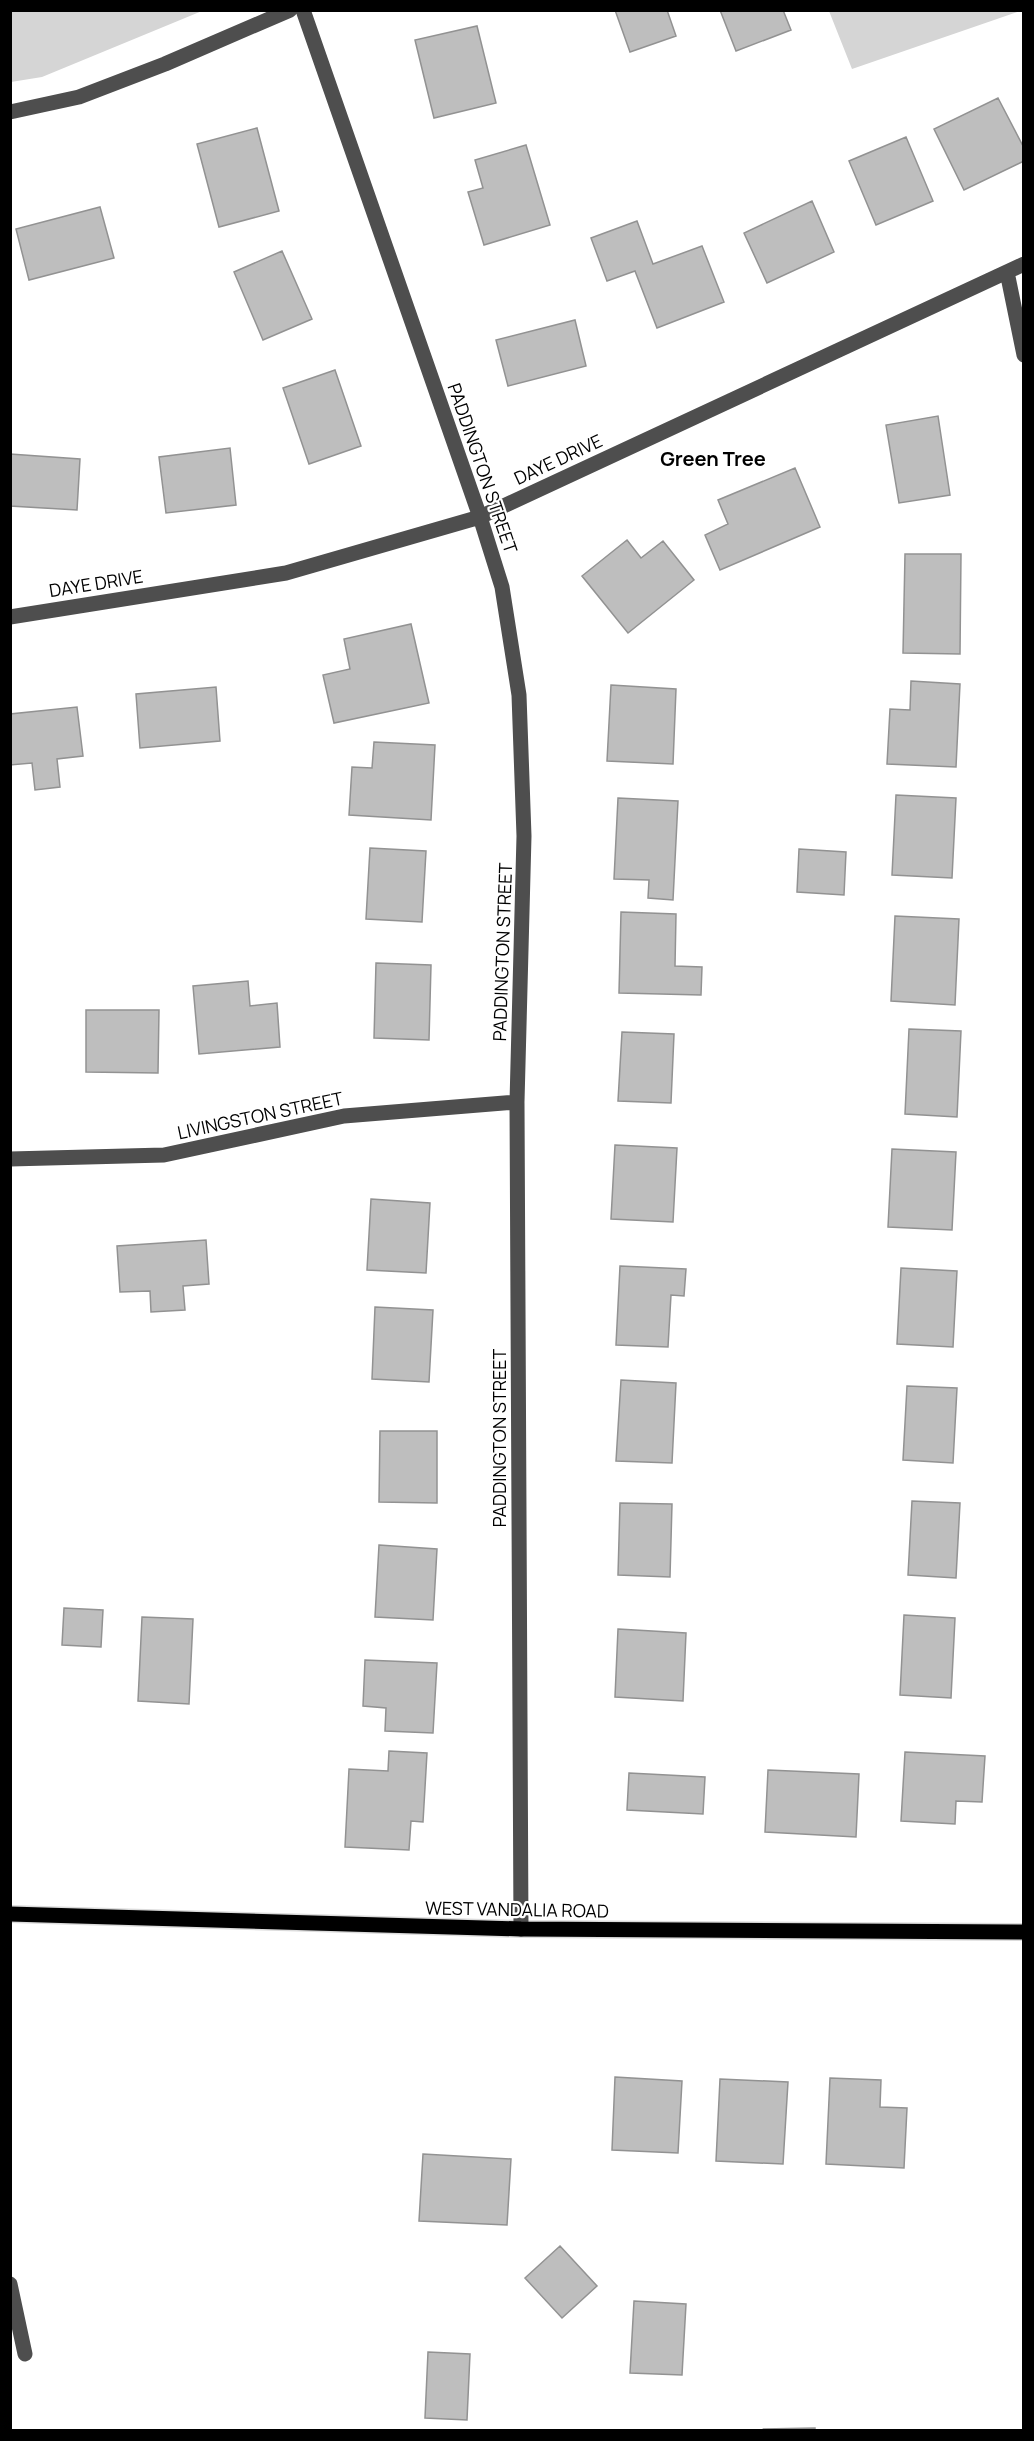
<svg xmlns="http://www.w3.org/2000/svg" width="1034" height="2441" font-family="Manrope,sans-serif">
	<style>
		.green { fill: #d5d5d5 }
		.building { fill: #bebebe; stroke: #929292; stroke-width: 1.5 }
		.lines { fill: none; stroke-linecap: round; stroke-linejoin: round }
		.major-casing { stroke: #dbdbdb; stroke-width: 18 }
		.minor { stroke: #4e4e4e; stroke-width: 15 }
		.major { stroke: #000; stroke-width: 15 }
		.labels { text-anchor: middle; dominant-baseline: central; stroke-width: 4.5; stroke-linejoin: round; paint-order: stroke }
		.street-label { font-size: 18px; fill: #000; stroke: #fff }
		.neighbourhood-label { font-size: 20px; font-weight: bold; fill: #000; stroke: #fff }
	</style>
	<rect width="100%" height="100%" fill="#fff"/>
	<path class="green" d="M 11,10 L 202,10 L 202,11 L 42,77 L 11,82 Z
		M 1023,10 L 852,69 L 829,11 L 829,10 Z"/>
	<path class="building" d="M 615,10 L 667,10 L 676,36 L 630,52 Z
		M 720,10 L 783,10 L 791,30 L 736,51 Z
		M 477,26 L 496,103 L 434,118 L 415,40 Z
		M 998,98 L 1024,148 L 1024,161 L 964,190 L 934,129 Z
		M 257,128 L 279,211 L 219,227 L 197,144 Z
		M 906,137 L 933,201 L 876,225 L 849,161 Z
		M 526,145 L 550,225 L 484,245 L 468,192 L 483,188 L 475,160 Z
		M 812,201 L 834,252 L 767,283 L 744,233 Z
		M 100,207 L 114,258 L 29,280 L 16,229 Z
		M 637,221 L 653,264 L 702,246 L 724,302 L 657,328 L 635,271 L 607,281 L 591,238 Z
		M 282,251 L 312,319 L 263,340 L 234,272 Z
		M 575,320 L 586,366 L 508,386 L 496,340 Z
		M 335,370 L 361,446 L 309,464 L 283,388 Z
		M 938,416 L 950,495 L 899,503 L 886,425 Z
		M 230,448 L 236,505 L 166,513 L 159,457 Z
		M 10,454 L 80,459 L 77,510 L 10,506 Z
		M 795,468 L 820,527 L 720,570 L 705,535 L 728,524 L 718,500 Z
		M 627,540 L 641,558 L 663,541 L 694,580 L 628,633 L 582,576 Z
		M 905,554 L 961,554 L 960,654 L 903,653 Z
		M 411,624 L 429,703 L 334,723 L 323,675 L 350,669 L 344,639 Z
		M 911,681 L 960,684 L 956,767 L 887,764 L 890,709 L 910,710 Z
		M 611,685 L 676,689 L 673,764 L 607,761 Z
		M 216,687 L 220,741 L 140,748 L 136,694 Z
		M 77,707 L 83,756 L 57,759 L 60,787 L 35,790 L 32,763 L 10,765 L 10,714 Z
		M 374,742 L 435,745 L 431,820 L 349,815 L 352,767 L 372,768 Z
		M 896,795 L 956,798 L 952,878 L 892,875 Z
		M 618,798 L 678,801 L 673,900 L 648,898 L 649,880 L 614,879 Z
		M 370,848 L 426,851 L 422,922 L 366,919 Z
		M 799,849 L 846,852 L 844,895 L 797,892 Z
		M 621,912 L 676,914 L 675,966 L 702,967 L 701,995 L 619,993 Z
		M 895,916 L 959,919 L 955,1005 L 891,1001 Z
		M 376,963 L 431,965 L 429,1040 L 374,1038 Z
		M 248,981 L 250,1006 L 277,1003 L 280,1047 L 199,1054 L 193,986 Z
		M 86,1010 L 159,1010 L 158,1073 L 86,1072 Z
		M 909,1029 L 961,1031 L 957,1117 L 905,1114 Z
		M 622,1032 L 674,1034 L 671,1103 L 618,1101 Z
		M 615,1145 L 677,1148 L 673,1222 L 611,1219 Z
		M 892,1149 L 956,1152 L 952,1230 L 888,1227 Z
		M 371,1199 L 430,1203 L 426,1273 L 367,1270 Z
		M 206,1240 L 209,1284 L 183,1286 L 185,1310 L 151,1312 L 150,1291 L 120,1292 L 117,1246 Z
		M 620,1266 L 686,1269 L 684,1296 L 671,1295 L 668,1347 L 616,1345 Z
		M 901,1268 L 957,1271 L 953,1347 L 897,1344 Z
		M 375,1307 L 433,1310 L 429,1382 L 372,1379 Z
		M 621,1380 L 676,1383 L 672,1463 L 616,1461 Z
		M 907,1386 L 957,1388 L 953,1463 L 903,1460 Z
		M 380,1431 L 437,1431 L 437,1503 L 379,1502 Z
		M 912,1501 L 960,1503 L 956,1578 L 908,1575 Z
		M 620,1503 L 672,1504 L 670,1577 L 618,1575 Z
		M 379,1545 L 437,1549 L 433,1620 L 375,1617 Z
		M 64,1608 L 103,1610 L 101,1647 L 62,1645 Z
		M 904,1615 L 955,1618 L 951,1698 L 900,1695 Z
		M 142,1617 L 193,1619 L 189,1704 L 138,1701 Z
		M 618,1629 L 686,1633 L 683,1701 L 615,1697 Z
		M 365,1660 L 437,1663 L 433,1733 L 385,1731 L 386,1708 L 363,1706 Z
		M 389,1751 L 427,1753 L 423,1822 L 411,1821 L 409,1850 L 345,1847 L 349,1769 L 388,1771 Z
		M 905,1752 L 985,1756 L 982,1802 L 956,1801 L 955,1824 L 901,1821 Z
		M 768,1770 L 859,1774 L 856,1837 L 765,1832 Z
		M 629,1773 L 705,1777 L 703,1814 L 627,1810 Z
		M 615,2077 L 682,2081 L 678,2153 L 612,2150 Z
		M 830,2078 L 881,2080 L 880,2107 L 907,2108 L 904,2168 L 826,2164 Z
		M 720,2079 L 788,2082 L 783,2164 L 716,2161 Z
		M 423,2154 L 511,2159 L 507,2225 L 419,2221 Z
		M 560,2246 L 597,2286 L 562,2318 L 525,2278 Z
		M 634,2301 L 686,2304 L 682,2375 L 630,2373 Z
		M 428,2352 L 470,2354 L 467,2420 L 425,2418 Z
		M 815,2428 L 815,2430 L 765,2430 L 764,2429 Z"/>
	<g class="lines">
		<g class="major-casing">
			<path id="major" d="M 10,1914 L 521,1929 L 1024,1932"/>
		</g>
		<path class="minor" d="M 303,10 L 480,517 L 502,587 L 519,695 L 524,836 L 517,1102 L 521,1929
			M 10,112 L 79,97 L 165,64 L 290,10
			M 1007,272 L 1024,355
			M 10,617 L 286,573 L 480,517 L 1024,264
			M 10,1159 L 164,1155 L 344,1116 L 517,1102
			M 10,2284 L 25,2354"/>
		<use href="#major" class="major"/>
	</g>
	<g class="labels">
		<g class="street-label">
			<text transform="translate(558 459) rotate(-25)">DAYE DRIVE</text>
			<text transform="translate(483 468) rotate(71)">PADDINGTON STREET</text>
			<text transform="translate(96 583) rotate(-9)">DAYE DRIVE</text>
			<text transform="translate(502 952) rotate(-88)">PADDINGTON STREET</text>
			<text transform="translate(260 1115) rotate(-12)">LIVINGSTON STREET</text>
			<text transform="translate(499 1438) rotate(-90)">PADDINGTON STREET</text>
			<text transform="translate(517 1909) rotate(1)">WEST VANDALIA ROAD</text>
		</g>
		<g class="neighbourhood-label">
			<text x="713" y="458">Green Tree</text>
		</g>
	</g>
	<rect width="1034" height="2441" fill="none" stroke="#000000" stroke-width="24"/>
</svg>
